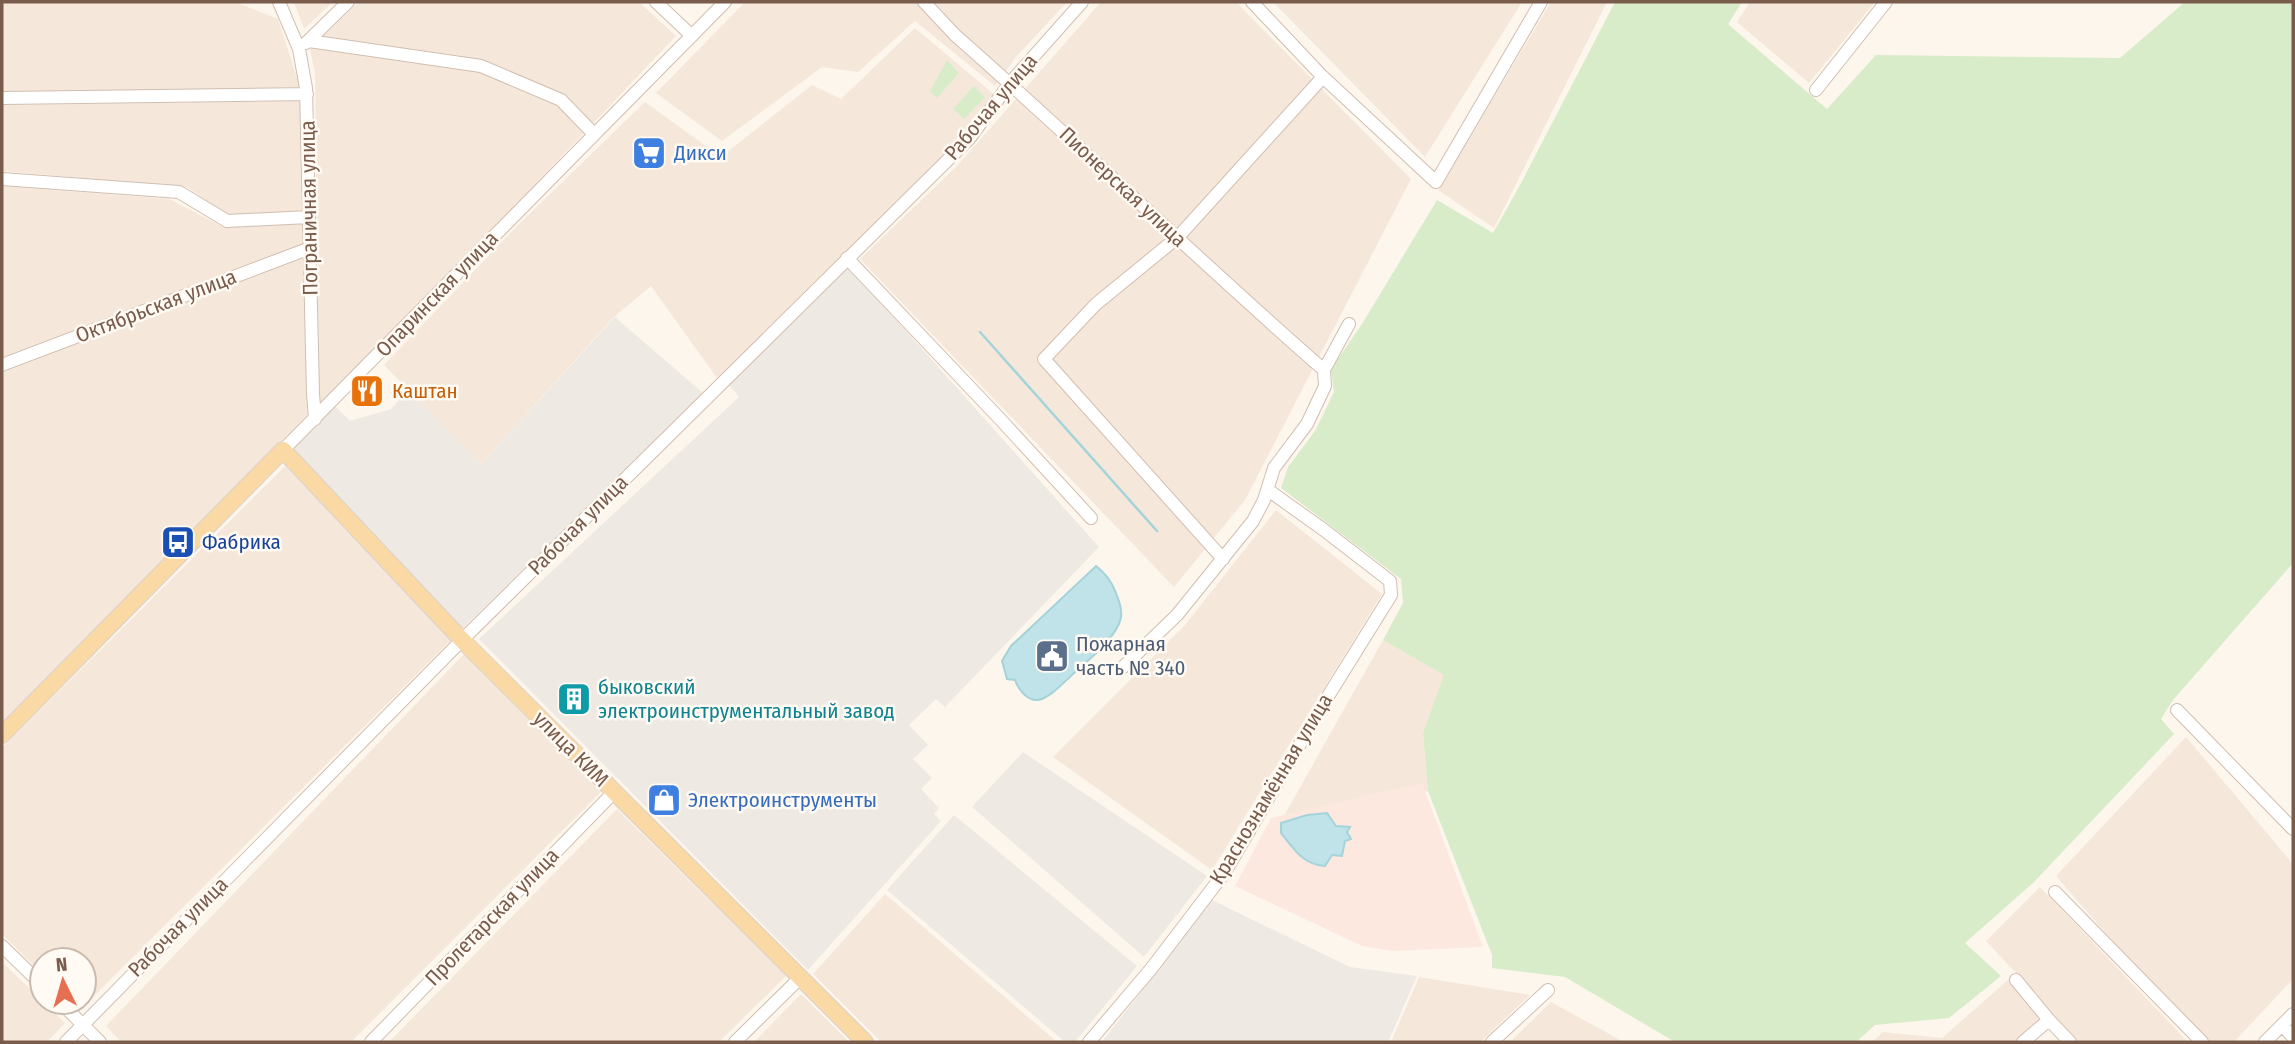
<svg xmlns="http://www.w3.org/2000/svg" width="2295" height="1044" font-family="'Fira Sans Condensed',sans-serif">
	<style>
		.residential { fill: #f5e8da }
		.commercial { fill: #fde8e0 }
		.industrial { fill: #efe9e4 }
		.green { fill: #d8ecc9 }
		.water { fill: #bfe3e8; stroke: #a5d3da; stroke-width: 2 }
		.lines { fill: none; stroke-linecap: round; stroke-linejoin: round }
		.stream { stroke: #a5d3da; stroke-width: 2.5 }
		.minor-casing { stroke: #d1beb0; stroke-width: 14 }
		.major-casing { stroke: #dad1cd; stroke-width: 18 }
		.minor { stroke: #fff; stroke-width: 12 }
		.major { stroke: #fbd9a5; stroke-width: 16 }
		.labels { text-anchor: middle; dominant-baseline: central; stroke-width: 5; stroke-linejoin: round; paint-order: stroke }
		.street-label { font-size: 21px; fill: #7a5c4d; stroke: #fffaf3 }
		.shop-label { font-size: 21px; fill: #366cbe; stroke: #fffaf3; text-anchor: start }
		.food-label { font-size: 21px; fill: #c56008; stroke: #fffaf3; text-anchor: start }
		.transit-label { font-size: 21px; fill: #164399; stroke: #fffaf3; text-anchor: start }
		.service-label { font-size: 21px; fill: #4e5e75; stroke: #fffaf3; text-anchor: start }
		.culture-label { font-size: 21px; fill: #0d838f; stroke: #fffaf3; text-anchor: start }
	</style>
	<rect width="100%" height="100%" fill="#fdf6ec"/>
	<path class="residential" d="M 2,2 L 235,2 L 278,19 L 300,87 L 10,95 L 2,93 Z
		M 294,2 L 333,2 L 304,29 Z
		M 359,2 L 639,2 L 676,36 L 327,403 L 319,401 L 315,73 L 310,49 Z
		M 745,2 L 1067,2 L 1016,57 L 995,86 L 915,21 L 858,72 L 822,67 L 722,141 L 656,93 Z
		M 1101,2 L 1236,2 L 1411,179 L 1245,500 L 1174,587 L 860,259 L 958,165 Z
		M 1273,2 L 1522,2 L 1425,157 Z
		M 1551,2 L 1607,2 L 1494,228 L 1438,190 Z
		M 1750,2 L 1875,2 L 1809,83 L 1737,22 Z
		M 915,28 L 996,96 L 934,168 L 717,378 L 651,286 L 614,317 L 481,464 L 384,365 L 520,223 L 645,102 L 721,157 L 812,85 L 841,99 Z
		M 301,101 L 301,211 L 229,216 L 187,187 L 2,171 L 2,105 Z
		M 2,186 L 169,199 L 223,227 L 302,221 L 303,247 L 2,361 Z
		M 304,256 L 307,415 L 2,723 L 2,373 Z
		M 285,466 L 455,636 L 79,1011 L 70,1002 L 84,1002 L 84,960 L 42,960 L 42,974 L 2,934 L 2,748 Z
		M 1276,510 L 1382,594 L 1212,870 L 1053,757 L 1185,625 Z
		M 1383,640 L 1445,675 L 1423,733 L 1428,791 L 1280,823 Z
		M 465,653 L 602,791 L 351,1042 L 121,1042 L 106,1026 Z
		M 2186,737 L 2293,864 L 2293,979 L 2234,1042 L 2210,1042 L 2136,968 L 2056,876 Z
		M 617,809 L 786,976 L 719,1042 L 389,1042 Z
		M 2040,887 L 2188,1042 L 2077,1042 L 2049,1013 L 2017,1042 L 1872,1042 L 1883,1032 L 1942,1038 L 2016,973 L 1986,941 Z
		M 885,894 L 1057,1042 L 881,1042 L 813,974 Z
		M 2,962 L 65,1023 L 47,1042 L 2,1042 Z
		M 1419,977 L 1530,995 L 1480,1042 L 1391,1042 Z
		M 801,994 L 849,1042 L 754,1042 Z
		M 1551,1002 L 1624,1042 L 1510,1042 Z"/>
	<path class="commercial" d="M 1422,783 L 1483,947 L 1392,951 L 1362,946 L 1235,886 L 1271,818 Z"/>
	<path class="industrial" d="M 849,267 L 1099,547 L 945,707 L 936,699 L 909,725 L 928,745 L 913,759 L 932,778 L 921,789 L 939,808 L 934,814 L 941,821 L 808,970 L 479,639 L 739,397 L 729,385 Z
		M 615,317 L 704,394 L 463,628 L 289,451 L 335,406 L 350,421 L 391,409 L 408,389 L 481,464 Z
		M 1023,752 L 1207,876 L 1144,957 L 972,807 Z
		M 954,815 L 1137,966 L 1075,1042 L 1065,1042 L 887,890 Z
		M 1212,900 L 1350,967 L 1417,976 L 1388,1042 L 1102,1042 Z"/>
	<path class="green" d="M 1615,2 L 1742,2 L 1728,24 L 1827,109 L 1876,55 L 2120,58 L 2185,2 L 2293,2 L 2293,563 L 2173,700 L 2161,719 L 2174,734 L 2034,882 L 1965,943 L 2001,976 L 1949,1018 L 1875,1025 L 1856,1042 L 1675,1042 L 1565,977 L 1492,968 L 1492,955 L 1428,791 L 1423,733 L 1444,675 L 1383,640 L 1403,603 L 1401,579 L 1281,488 L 1288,467 L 1315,431 L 1334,392 L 1331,369 L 1362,324 L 1437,200 L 1493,233 L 1519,187 Z
		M 947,60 L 959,73 L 937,98 L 930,91 Z
		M 974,86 L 985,97 L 964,119 L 953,109 Z"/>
	<path class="water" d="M 1096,566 C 1107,575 1112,582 1117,596 C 1120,603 1122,609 1121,617 C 1118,636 1087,662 1073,674 C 1064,682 1050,698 1038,700 C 1027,701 1018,689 1015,680 L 1007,679 L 1002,661 L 1011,646 Z
		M 1327,813 L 1336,826 L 1350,827 L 1347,832 L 1351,839 L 1345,841 L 1342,856 L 1332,855 L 1325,866 C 1303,865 1294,849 1281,833 L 1281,823 L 1307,815 Z"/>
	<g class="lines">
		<path class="stream" d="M 980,332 L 1157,531"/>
		<g class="minor-casing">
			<path id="minor" d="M 279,2 L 299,49 L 306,88 L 313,394 L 315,419
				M 656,2 L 692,36
				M 924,2 L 955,35 C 1080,145 1199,261 1324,370
				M 1252,2 L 1323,77 L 1436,182 L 1541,2
				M 309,41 L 481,66 L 561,100 L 594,134
				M 306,43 L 348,2
				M 1816,90 L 1886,2
				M 2,98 L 307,94
				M 2,179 L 179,192 L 227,221 L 309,217
				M 847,258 L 1001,420 L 1091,518
				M 2,365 L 310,248
				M 283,450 L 725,2
				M 1223,559 L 1044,359 L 1096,304 L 1178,237 L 1323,77
				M 1122,668 L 1177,615 L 1253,521 L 1264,500 L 1274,468 L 1307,424 L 1325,386 L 1324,370 L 1349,324
				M 2177,710 L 2293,829
				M 2055,892 L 2202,1042
				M 2,946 L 42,985
				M 2016,980 L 2049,1020 L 2023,1042
				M 60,1002 L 100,1042
				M 2049,1020 L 2070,1042
				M 2282,1025 L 2293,1037
				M 66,1042 L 462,640 L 969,139 L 1010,83 L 1082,2
				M 371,1042 L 614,792
				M 735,1042 L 801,977
				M 1089,1042 L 1151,969 L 1225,872 L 1330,693 L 1391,595 L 1390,581 L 1324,530 L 1268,490
				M 1492,1042 L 1548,990
				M 2265,1042 L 2293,1014"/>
		</g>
		<g class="major-casing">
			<path id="major" d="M 2,735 L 283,450 L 462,640 L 865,1042"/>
		</g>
		<use href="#minor" class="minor"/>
		<use href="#major" class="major"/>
	</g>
	<defs>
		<g id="supermarket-square" transform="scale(1.75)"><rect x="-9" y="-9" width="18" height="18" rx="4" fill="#3f7fe0" stroke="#fffaf3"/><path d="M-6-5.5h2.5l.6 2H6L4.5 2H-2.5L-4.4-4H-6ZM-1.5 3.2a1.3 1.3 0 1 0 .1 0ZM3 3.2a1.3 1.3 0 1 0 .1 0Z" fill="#fff"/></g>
		<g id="restaurant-square" transform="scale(1.75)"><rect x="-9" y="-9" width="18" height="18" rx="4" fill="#e8710a" stroke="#fffaf3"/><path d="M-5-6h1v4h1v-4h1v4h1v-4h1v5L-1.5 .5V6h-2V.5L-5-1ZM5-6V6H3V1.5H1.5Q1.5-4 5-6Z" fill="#fff"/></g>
		<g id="bus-square" transform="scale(1.75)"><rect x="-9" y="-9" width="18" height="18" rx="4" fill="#1a4fb4" stroke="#fffaf3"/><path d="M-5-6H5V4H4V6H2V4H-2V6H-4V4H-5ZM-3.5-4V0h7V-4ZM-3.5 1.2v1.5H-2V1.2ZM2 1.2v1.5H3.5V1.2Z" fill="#fff"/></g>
		<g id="civic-square" transform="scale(1.75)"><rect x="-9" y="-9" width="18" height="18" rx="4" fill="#5c6f8a" stroke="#fffaf3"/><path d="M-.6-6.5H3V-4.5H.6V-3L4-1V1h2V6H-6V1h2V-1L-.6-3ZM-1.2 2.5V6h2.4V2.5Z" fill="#fff"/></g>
		<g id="building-square" transform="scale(1.75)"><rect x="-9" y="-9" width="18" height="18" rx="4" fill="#0f9aa8" stroke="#fffaf3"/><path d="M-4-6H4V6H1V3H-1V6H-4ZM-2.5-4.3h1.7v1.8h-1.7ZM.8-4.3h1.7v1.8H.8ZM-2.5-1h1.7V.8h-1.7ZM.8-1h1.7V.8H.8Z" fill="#fff"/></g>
		<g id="shop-square" transform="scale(1.75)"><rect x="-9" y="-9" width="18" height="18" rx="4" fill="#3f7fe0" stroke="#fffaf3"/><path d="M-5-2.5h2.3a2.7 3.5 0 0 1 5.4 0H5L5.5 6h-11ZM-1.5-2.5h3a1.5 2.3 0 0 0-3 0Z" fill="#fff"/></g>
	</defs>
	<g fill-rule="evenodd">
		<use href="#supermarket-square" x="649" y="153"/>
		<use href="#restaurant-square" x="367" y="391"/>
		<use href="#bus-square" x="178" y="542"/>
		<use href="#civic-square" x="1052" y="656"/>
		<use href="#building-square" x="574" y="699"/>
		<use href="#shop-square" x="664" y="800"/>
	</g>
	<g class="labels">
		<g class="street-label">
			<text transform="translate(991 107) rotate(-50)">Рабочая улица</text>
			<text transform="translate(1123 187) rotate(43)">Пионерская улица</text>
			<text transform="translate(309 208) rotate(-91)">Пограничная улица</text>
			<text transform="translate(437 294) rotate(-46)">Опаринская улица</text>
			<text transform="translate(156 306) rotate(-21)">Октябрьская улица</text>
			<text transform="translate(578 525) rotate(-45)">Рабочая улица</text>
			<text transform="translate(571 749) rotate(45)">улица КИМ</text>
			<text transform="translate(1271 789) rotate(-59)">Краснознамённая улица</text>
			<text transform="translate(492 917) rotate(-46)">Пролетарская улица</text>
			<text transform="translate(178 927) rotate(-45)">Рабочая улица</text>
		</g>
		<g class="shop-label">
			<text x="674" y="153">Дикси</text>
			<text x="688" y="800">Электроинструменты</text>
		</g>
		<g class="food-label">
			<text x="392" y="391">Каштан</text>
		</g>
		<g class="transit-label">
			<text x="202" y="542">Фабрика</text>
		</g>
		<g class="service-label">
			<text x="1076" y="644">Пожарная<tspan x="1076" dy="24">часть № 340</tspan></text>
		</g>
		<g class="culture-label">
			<text x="598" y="687">быковский<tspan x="598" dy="24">электроинструментальный завод</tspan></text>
		</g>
	</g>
	<rect width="2295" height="1044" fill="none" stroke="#7a5c4d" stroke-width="7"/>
	<g transform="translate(63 981) rotate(355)"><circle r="33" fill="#fffaf3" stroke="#cabbb1" stroke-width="2"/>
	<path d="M0-5L12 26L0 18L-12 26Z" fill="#e76f51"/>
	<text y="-10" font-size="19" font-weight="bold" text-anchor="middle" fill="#7a5c4d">N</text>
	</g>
</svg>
